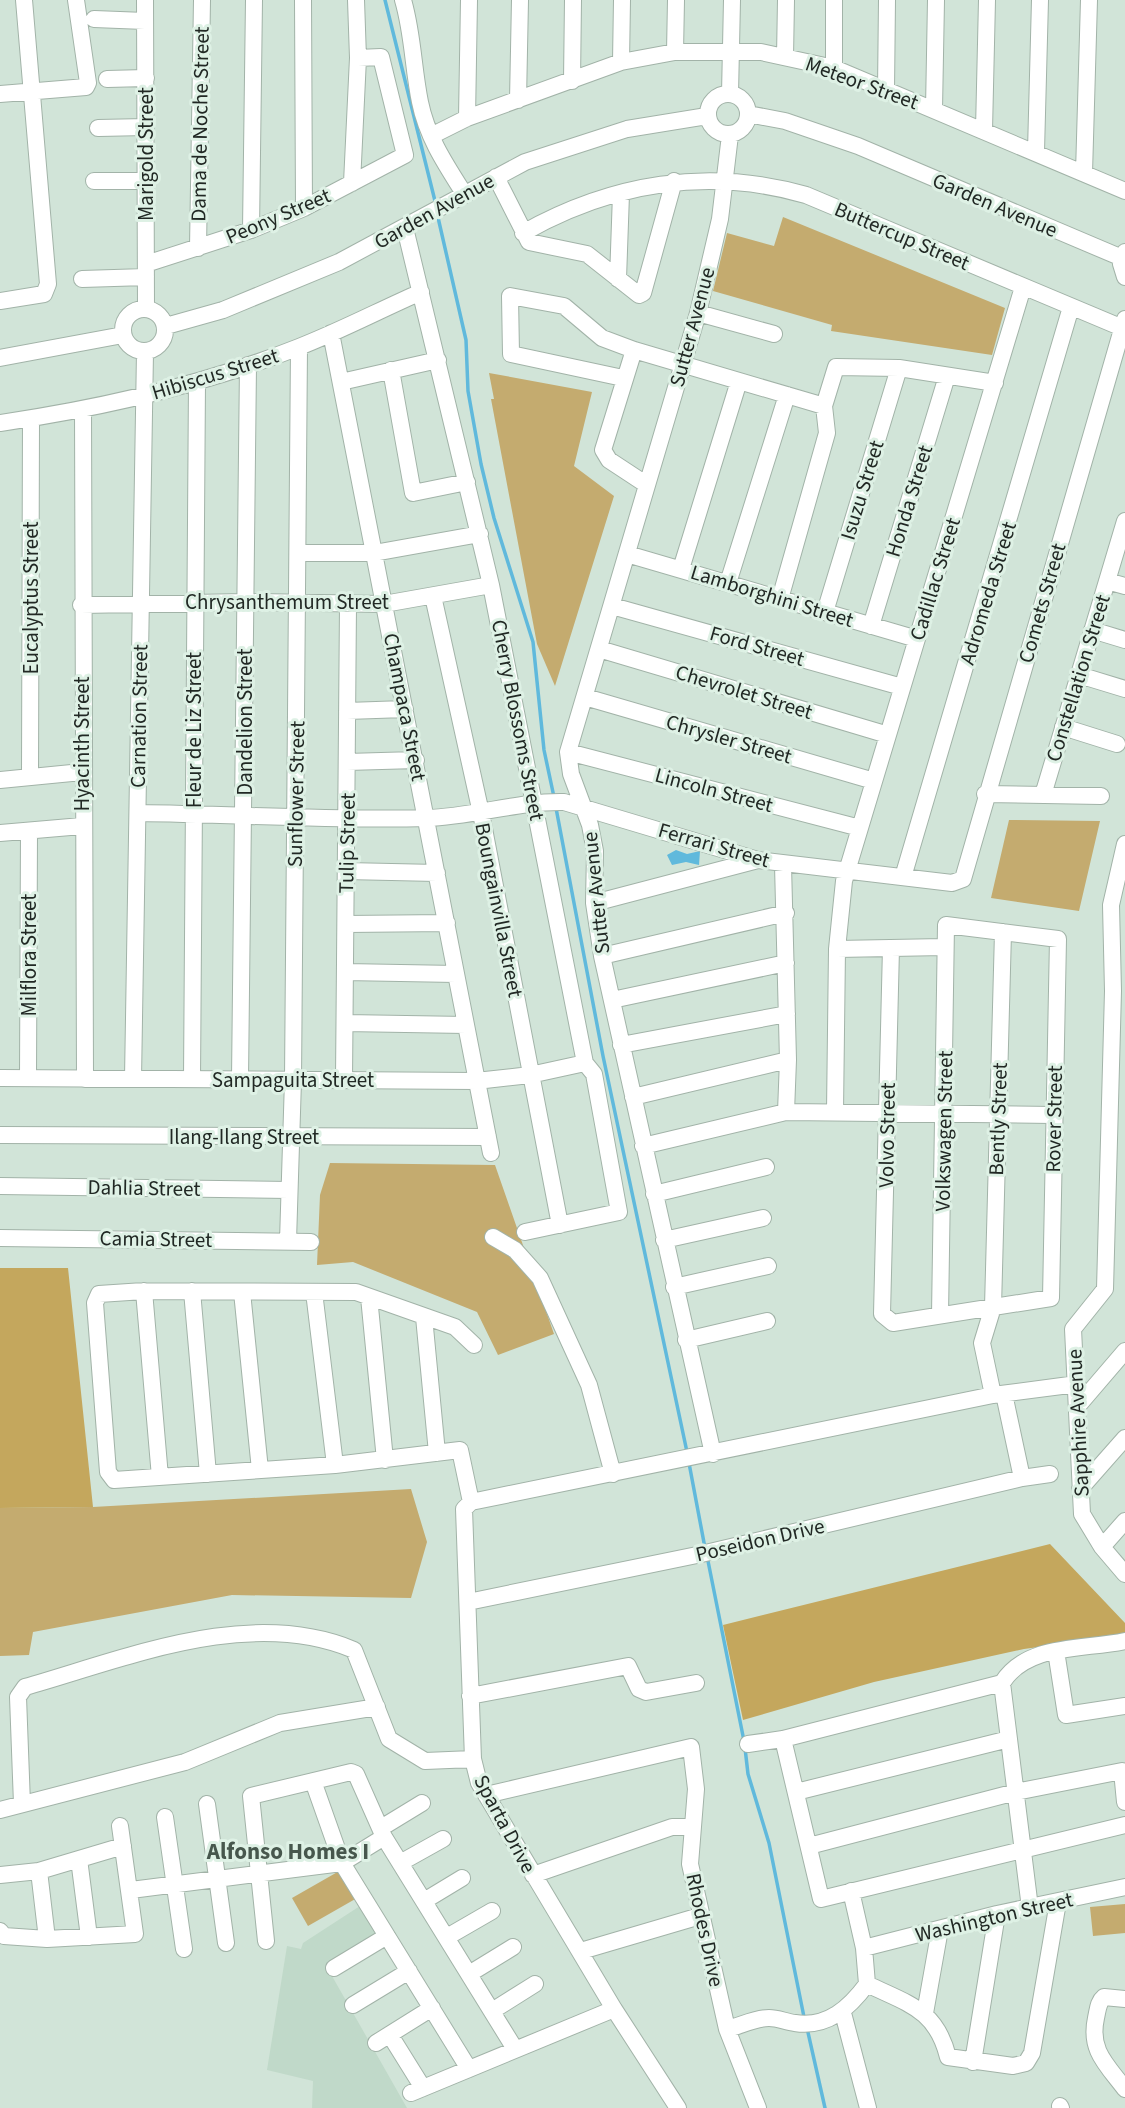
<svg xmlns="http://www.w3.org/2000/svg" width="1125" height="2108" font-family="'Source Sans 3',sans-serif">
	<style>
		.built { fill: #c0d9c9 }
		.green { fill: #c4ab6f }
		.forest { fill: #c4a75d }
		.water { fill: #60b9dc }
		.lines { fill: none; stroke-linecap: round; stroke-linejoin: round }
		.stream { stroke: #60b9dc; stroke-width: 3.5 }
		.minor-casing { stroke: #a2b3a8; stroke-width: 18 }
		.minor { stroke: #fff; stroke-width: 16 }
		.labels { text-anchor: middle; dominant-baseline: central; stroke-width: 6; stroke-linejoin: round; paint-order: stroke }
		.street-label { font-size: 21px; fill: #212824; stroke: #def1e5 }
		.neighbourhood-label { font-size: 23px; font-weight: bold; fill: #47574d; stroke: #def1e5 }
	</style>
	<rect width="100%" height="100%" fill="#d1e4d8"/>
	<path class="built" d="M 360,1906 L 380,1938 L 328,1969 L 407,2108 L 312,2108 L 313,2081 L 267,2070 L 287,1946 L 301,1949 L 303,1943 Z"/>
	<path class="green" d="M 783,217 L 1005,308 L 992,355 L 831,331 L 832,325 L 713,291 L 727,233 L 774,246 Z
		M 489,373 L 592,392 L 574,466 L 614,496 L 555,686 L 537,644 L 491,399 L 494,399 Z
		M 1009,820 L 1100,821 L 1079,911 L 991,898 Z
		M 330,1163 L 495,1165 L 554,1334 L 498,1355 L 477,1312 L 353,1262 L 317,1265 L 320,1195 Z
		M 411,1489 L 427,1542 L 411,1598 L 232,1595 L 33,1632 L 29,1655 L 0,1656 L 0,1508 L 93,1507 Z
		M 341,1870 L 357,1898 L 308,1926 L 292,1898 Z
		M 1125,1904 L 1125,1933 L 1093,1936 L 1090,1907 Z"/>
	<path class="forest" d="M 0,1268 L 68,1268 L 93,1507 L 0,1508 Z
		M 1050,1544 L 1125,1623 L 1125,1635 L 1024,1649 L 874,1682 L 743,1720 L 723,1625 Z"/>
	<path class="water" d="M 676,850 L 687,854 L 700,851 L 699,865 L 686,862 L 672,865 L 667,855 Z"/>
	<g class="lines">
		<path class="stream" d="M 385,0 L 436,205
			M 437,213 L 466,340 L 468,391 L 481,464 L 494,518 L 533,642 L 544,750 L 554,797
			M 556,808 L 603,1056 L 687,1452
			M 689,1463 L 705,1548
			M 707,1556 L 744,1741
			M 745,1748 L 748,1774 L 769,1843 L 804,2017
			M 807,2028 L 825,2108"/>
		<g class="minor-casing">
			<path id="minor" d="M 145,0 L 146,309
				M 303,0 L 304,208
				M 403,0 C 413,34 413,68 420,102 C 427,137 446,165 465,195
				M 94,19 L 145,21
				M 675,52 L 676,0
				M 785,57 L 786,0
				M 621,62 L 622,0
				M 834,68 L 834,0
				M 107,79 L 146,78
				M 572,81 L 573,0
				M 886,90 L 887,0
				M708 114a20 20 0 1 1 40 0a20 20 0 1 1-40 0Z
				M 0,94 L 86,87 L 88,83 L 76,0
				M 730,94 L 732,0
				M 518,100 L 520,0
				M 934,109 L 936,0
				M 748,114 L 785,121 L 858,146 L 1122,258
				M 467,118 L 469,0
				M 98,128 L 146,127
				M 984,130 L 987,0
				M 431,136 L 467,118 L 621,62 L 675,52 L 761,52 L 834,68 L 1125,191
				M 1036,151 L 1040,0
				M 1084,173 L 1089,0
				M 496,177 L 529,242 L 587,254 L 639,295 L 643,293 L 674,181
				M 94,181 L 146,181
				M 352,183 L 358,58 L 356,0
				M 405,228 L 491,585 L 585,1063 L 594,1074 L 619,1212 L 525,1232
				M 251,230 L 254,0
				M 523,233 C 612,183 708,167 806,195 L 1125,329
				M 198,248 L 202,0
				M 1125,252 L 1121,264 L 1125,277
				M 146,264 L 251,230 L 304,208 L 405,155 L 381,57 L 358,58
				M 82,279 L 146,277
				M 618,279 L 621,194
				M 0,301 L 44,294 L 48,284 L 24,0
				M123 330a21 21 0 1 1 42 0a21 21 0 1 1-42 0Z
				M 698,313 L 774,334
				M 166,326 L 223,310 L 339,262 L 525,162 L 627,129 L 707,116
				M 331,333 L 491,1153
				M 634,350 L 603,450 L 609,460 L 647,485
				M 0,358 L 123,335
				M 391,370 L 413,493 L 467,482
				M 623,378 L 511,354 L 510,296 L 564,306 L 602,338 L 634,350 L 824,406
				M 341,382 L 438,360
				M 83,409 L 85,1079
				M 0,423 C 102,408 203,385 299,347 C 340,331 380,310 421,292
				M 298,553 L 374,553 L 480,534
				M 627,554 L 917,639
				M 681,569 L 739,381
				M 1107,581 L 1125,586
				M 728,583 L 787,395
				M 433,596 L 481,813 L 560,1225
				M 780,599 L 827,433 L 824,406 L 836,367 L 899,368 L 995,383
				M 81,605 L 246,602 L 384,604 L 491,585
				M 612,606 L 902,687
				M 825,612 L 899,368
				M 871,626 L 947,376
				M 1092,630 L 1125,640
				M 599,649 L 888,735
				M 1079,675 L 1125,689
				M 585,697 L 874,781
				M 347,711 L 405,709
				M 1063,727 L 1117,744
				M 568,752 L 860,828
				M 347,762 L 416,760
				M 30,777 L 31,419
				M 0,780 L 82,772
				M 985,794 L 1101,796
				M 1043,795 L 1125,521
				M 138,813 C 234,814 331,821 427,818 C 473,817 518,801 564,802 L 758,860 L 952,883 L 963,879 L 1125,319
				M 0,833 L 82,826
				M 1125,844 L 1111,905 L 1113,991 L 1105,1289 L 1073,1329 L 1082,1514 L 1102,1547 L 1125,1574
				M 783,865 L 788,1060 L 786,1112
				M 346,871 L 437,873
				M 903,877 L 1071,307
				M 594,903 L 758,860
				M 346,924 L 447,923
				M 891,948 L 882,1314 L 893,1323 L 1051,1298 L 1058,939 L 946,925 L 940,1315
				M 837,949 L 944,947
				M 602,956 L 786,913
				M 345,972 L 456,974
				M 612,1000 L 786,963
				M 345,1023 L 466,1025
				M 621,1045 L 787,1014
				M 0,1078 L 476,1081 L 530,1075 L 585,1063
				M 28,1078 L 29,831
				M 133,1079 L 145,352
				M 192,1079 L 197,382
				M 240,1079 L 248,365
				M 344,1080 L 348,605
				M 633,1097 L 788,1060
				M 835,1112 L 837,949 L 844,881 L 1023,287
				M 0,1135 L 488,1137
				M 643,1146 L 786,1112 L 1053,1115
				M 0,1186 L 289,1190
				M 654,1194 L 766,1167
				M 493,1237 L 515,1250 L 540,1278 L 589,1385 L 613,1474
				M 0,1238 L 311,1242
				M 664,1240 L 763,1218
				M 288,1241 L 293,1080 L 299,347
				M 674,1287 L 768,1266
				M 144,1291 L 160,1477
				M 192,1291 L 208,1474
				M 242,1292 L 260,1470
				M 314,1292 L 335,1465
				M 369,1297 L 385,1460
				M 424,1317 L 437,1453
				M 686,1340 L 767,1321
				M 1004,1394 L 1022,1478
				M 993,1395 L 982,1343 L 993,1307 L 1003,932
				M 1077,1407 L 1125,1351
				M 713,1454 L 602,956 L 594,903 L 595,851 L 590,825 L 571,774 L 568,752 L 698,313 L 720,219 L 730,135
				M 1080,1489 L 1125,1438
				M 471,1502 L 460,1450 L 335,1465 L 114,1480 L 108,1472 L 95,1303 L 99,1294 L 144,1291 L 356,1292 L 455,1327 L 474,1345
				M 471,1502 L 464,1509 L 473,1759 L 479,1783 L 614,2009 L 678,2108
				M 471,1502 L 993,1395 L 1077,1384
				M 1102,1547 L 1125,1521
				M 468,1602 L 697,1555 L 1022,1478 L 1050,1474
				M 1056,1651 L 1066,1715 L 1125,1706
				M 1002,1683 L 1030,1908
				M 1002,1683 C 1027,1643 1084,1650 1125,1641
				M 470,1696 L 628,1666 L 639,1689 L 646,1692 L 696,1683
				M 783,1739 L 821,1899 L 1125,1825
				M 748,1744 L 783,1739 L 1002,1683
				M 313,1781 L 342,1863 L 469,2069
				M 796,1792 L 1009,1739
				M 486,1795 L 691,1747 L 696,1789 L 690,1864 L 727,2029 L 758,2108
				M 22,1804 L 18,1697 L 25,1687 C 127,1658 250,1606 354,1650 L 389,1739 L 425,1761 L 473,1759
				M 207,1804 L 226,1943
				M 0,1810 L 185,1762 L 280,1723 L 377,1707
				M 165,1817 L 184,1949
				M 381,1828 L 422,1803
				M 809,1846 L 1016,1792 L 1122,1771 L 1125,1802
				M 79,1859 L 89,1937
				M 400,1863 L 443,1839
				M 39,1871 L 47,1939
				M 0,1875 L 39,1871 L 123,1846
				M 533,1875 L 672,1827 L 693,1827
				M 131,1890 L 342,1863 L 384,1837
				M 424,1901 L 462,1878
				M 0,1931 L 4,1936 L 47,1939 L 135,1934 L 120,1826
				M 447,1937 L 492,1911
				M 266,1941 L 251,1796 L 351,1772 L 356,1774 L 384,1837 L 515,2049
				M 864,1948 L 997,1914 L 1125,1887
				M 581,1951 L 700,1916
				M 334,1968 L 387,1936
				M 469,1974 L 513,1947
				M 867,1984 C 908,2004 936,2009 948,2057 L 1013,2066 L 1026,2063 L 1032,2053 L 1058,1902
				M 1125,1999 L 1104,1997 C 1098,2002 1098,2009 1096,2018 C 1089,2050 1106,2064 1125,2089
				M 353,2005 L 409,1971
				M 492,2011 L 535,1984
				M 843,2013 L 868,2108
				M 925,2013 L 940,1929
				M 727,2029 C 740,2026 755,2018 769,2018 C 778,2018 786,2022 795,2023 C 828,2028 850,2007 867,1984 L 864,1948 L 851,1891
				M 390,2035 L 423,2088
				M 376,2043 L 432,2008
				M 973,2062 L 997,1914
				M 411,2093 L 614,2009
				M 1060,2106 L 1061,2108"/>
		</g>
		<use href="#minor" class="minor"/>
	</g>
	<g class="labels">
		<g class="street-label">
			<text transform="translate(862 83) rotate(20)">Meteor Street</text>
			<text transform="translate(200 124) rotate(-89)">Dama de Noche Street</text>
			<text transform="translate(146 154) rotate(-90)">Marigold Street</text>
			<text transform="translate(995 205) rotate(23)">Garden Avenue</text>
			<text transform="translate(434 211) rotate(-29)">Garden Avenue</text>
			<text transform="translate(278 216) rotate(-23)">Peony Street</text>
			<text transform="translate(902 236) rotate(23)">Buttercup Street</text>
			<text transform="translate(692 327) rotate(-75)">Sutter Avenue</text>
			<text transform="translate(215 374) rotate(-17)">Hibiscus Street</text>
			<text transform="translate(862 490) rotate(-73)">Isuzu Street</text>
			<text transform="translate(909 501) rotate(-73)">Honda Street</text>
			<text transform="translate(935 579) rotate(-73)">Cadillac Street</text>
			<text transform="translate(988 593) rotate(-73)">Adromeda Street</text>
			<text transform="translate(772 596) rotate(17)">Lamborghini Street</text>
			<text transform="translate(31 598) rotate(-90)">Eucalyptus Street</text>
			<text x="287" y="602">Chrysanthemum Street</text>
			<text transform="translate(1042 603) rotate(-74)">Comets Street</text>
			<text transform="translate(757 646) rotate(16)">Ford Street</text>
			<text transform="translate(1078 678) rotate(-73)">Constellation Street</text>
			<text transform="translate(744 692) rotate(17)">Chevrolet Street</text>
			<text transform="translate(405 707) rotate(79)">Champaca Street</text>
			<text transform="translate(139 716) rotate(-89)">Carnation Street</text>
			<text transform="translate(518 720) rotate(79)">Cherry Blossoms Street</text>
			<text transform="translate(245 722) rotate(-90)">Dandelion Street</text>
			<text transform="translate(194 730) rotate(-90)">Fleur de Liz Street</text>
			<text transform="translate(729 739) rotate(16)">Chrysler Street</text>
			<text transform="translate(82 744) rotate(-90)">Hyacinth Street</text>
			<text transform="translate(714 790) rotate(15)">Lincoln Street</text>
			<text transform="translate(296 794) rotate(-89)">Sunflower Street</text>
			<text transform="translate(347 843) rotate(-89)">Tulip Street</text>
			<text transform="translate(714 845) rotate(16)">Ferrari Street</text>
			<text transform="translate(596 893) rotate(-96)">Sutter Avenue</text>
			<text transform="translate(499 910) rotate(79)">Boungainvilla Street</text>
			<text transform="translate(29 955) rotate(-90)">Milflora Street</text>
			<text x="293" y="1080">Sampaguita Street</text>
			<text transform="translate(998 1119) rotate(-88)">Bently Street</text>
			<text transform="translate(1054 1119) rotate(-89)">Rover Street</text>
			<text transform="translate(944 1131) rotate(-89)">Volkswagen Street</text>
			<text transform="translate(887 1135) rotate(-89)">Volvo Street</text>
			<text x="244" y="1137">Ilang-Ilang Street</text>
			<text transform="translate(144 1188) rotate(1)">Dahlia Street</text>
			<text transform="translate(156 1239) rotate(1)">Camia Street</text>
			<text transform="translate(1078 1423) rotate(-93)">Sapphire Avenue</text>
			<text transform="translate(760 1540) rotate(-13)">Poseidon Drive</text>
			<text transform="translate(505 1824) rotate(62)">Sparta Drive</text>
			<text transform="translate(994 1917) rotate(-13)">Washington Street</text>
			<text transform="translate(705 1930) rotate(78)">Rhodes Drive</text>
		</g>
		<g class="neighbourhood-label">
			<text x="288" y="1851">Alfonso Homes I</text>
		</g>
	</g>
</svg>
